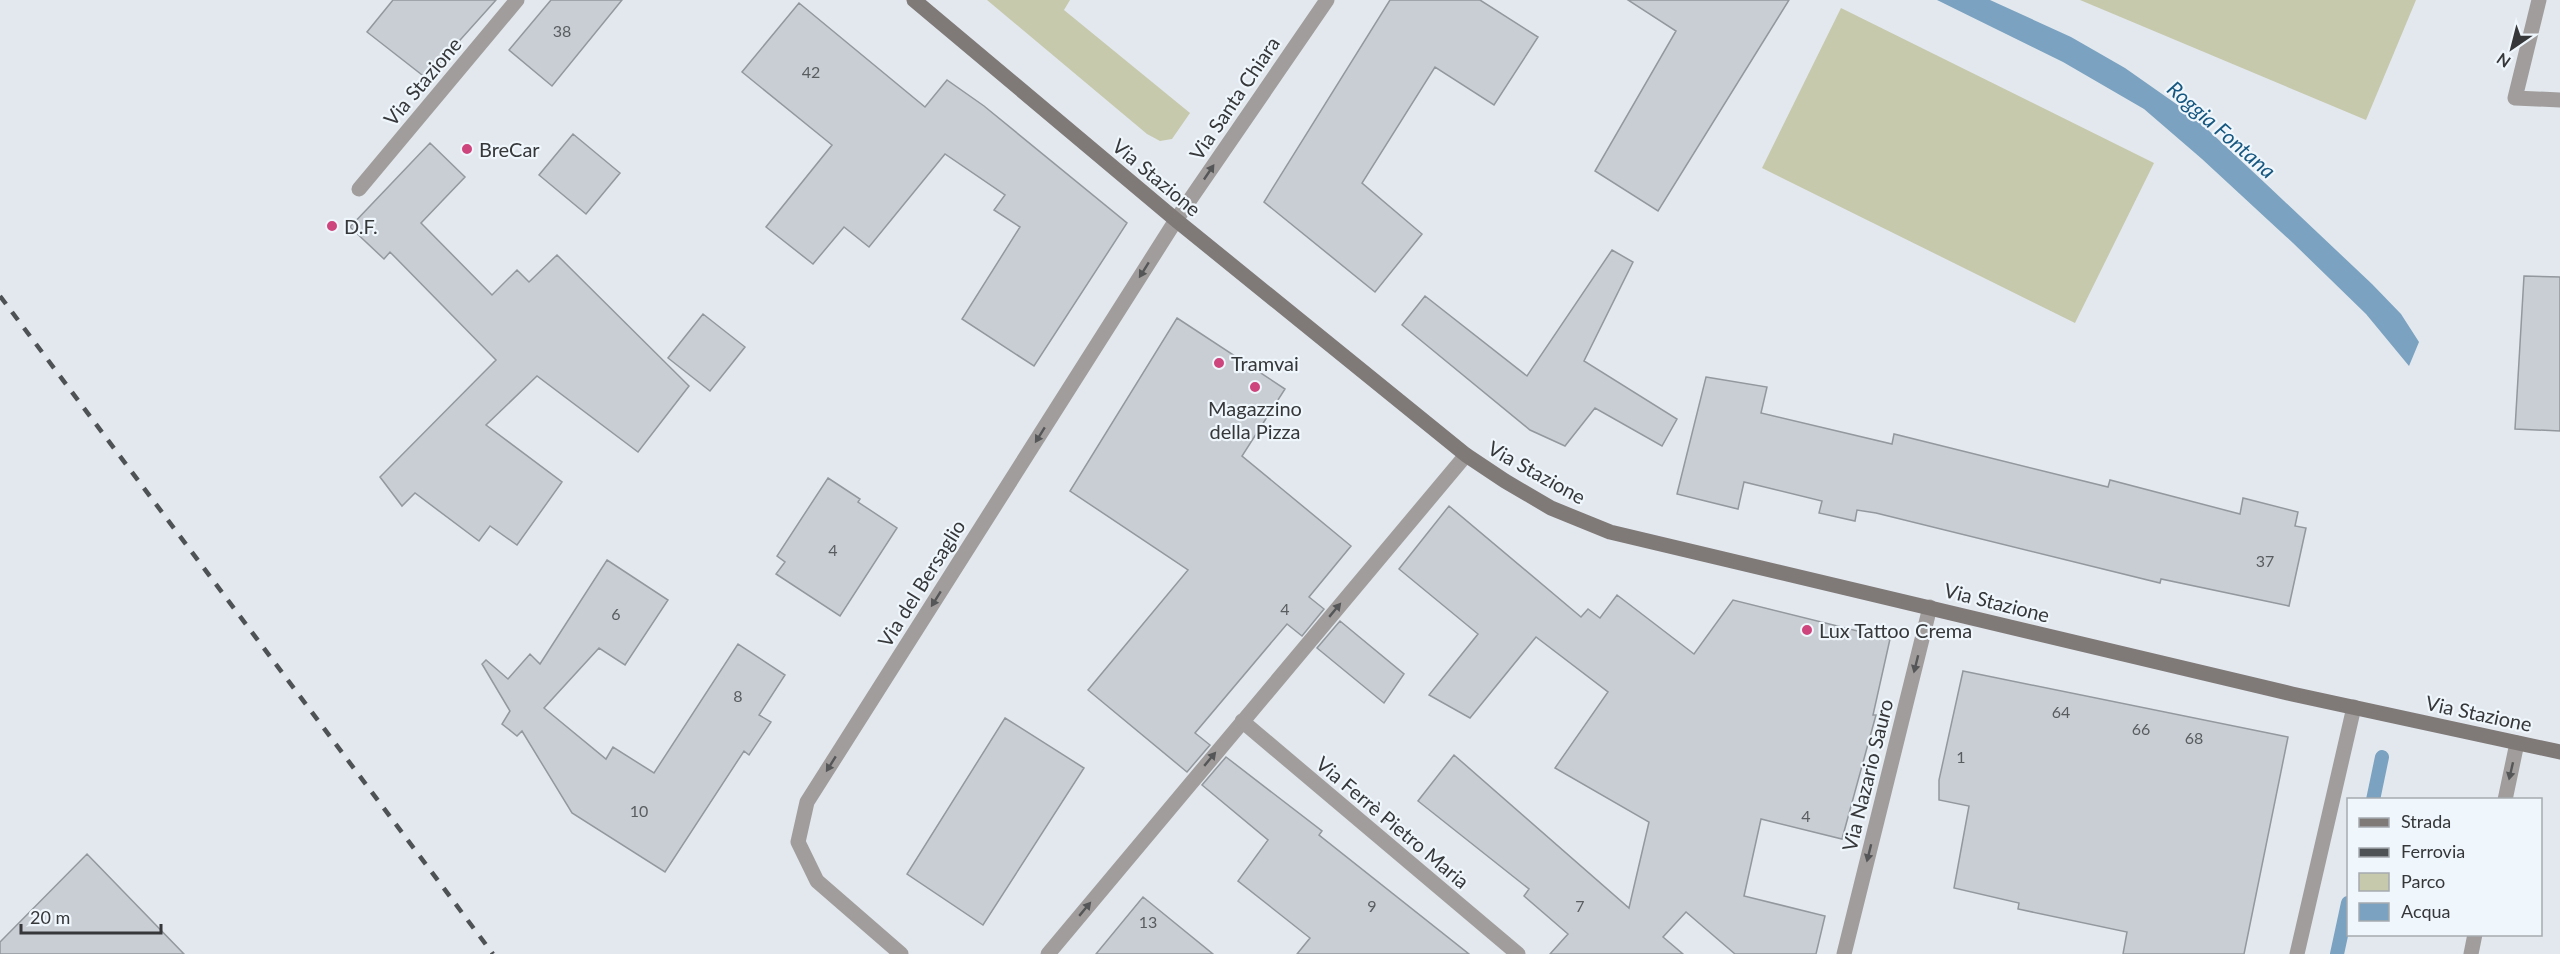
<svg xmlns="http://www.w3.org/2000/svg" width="2560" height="954" font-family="Lato,sans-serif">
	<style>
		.green { fill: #c7c9ac }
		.water { fill: #7ba2c0 }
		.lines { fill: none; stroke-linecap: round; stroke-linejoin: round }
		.stream { stroke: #7ba2c0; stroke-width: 14 }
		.building { fill: #c8ced4; stroke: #92989d; stroke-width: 1.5 }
		.street { stroke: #a19d9c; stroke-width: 15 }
		.secondary { stroke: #7f7978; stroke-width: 15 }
		.rail { stroke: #4f5254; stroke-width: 4.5; stroke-dasharray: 10 10; stroke-linecap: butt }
		.oneway { fill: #555657 }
		.poi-dot { fill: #ce447c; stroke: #eff6fc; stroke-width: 2 }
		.labels { text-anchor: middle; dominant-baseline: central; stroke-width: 4.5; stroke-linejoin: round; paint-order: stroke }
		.number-label { font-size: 16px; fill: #5a5d60 }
		.street-label { font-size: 20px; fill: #353739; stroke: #eff6fc }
		.poi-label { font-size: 20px; fill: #353739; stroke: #eff6fc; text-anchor: start }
		.water-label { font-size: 21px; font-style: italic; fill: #165780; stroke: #eff6fc }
	</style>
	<rect width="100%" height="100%" fill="#e2e8ee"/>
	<path class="green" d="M 987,0 L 1070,0 L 1064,10 L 1190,113 L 1172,139 L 1160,141 L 1147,134 Z
		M 2080,0 L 2416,0 L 2366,120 Z
		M 1841,8 L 2154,163 L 2075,323 L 1762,168 Z"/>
	<path class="water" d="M 1937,0 L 1990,0 L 2071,37 L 2125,68 L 2192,115 L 2265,183 L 2372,284 L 2401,314 L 2419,342 L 2409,366 L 2366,314 L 2293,243 L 2202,159 L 2144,109 L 2063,62 Z"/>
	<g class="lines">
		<path class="stream" d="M 2373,800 L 2382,757
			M 2337,954 L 2348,903"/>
	</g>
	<path class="building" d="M 393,0 L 496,0 L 426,78 L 367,32 Z
		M 551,0 L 622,0 L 552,86 L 509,50 Z
		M 1390,0 L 1480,0 L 1538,37 L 1494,105 L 1435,67 L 1362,183 L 1422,234 L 1375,292 L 1264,202 Z
		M 1628,0 L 1789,0 L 1658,211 L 1595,171 L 1676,31 Z
		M 799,3 L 925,107 L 947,80 L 984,106 L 1127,223 L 1034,366 L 962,319 L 1020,227 L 994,210 L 1005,195 L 945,154 L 869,247 L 844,227 L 813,264 L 766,227 L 832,145 L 742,72 Z
		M 573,134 L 620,173 L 586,214 L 539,175 Z
		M 430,143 L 465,177 L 421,223 L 492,295 L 517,270 L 529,282 L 557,255 L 689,386 L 638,452 L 537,376 L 486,425 L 562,482 L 517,545 L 490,526 L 479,541 L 415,493 L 402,506 L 380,477 L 496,360 L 390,252 L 384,259 L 350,227 Z
		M 1612,250 L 1633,262 L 1584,361 L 1677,419 L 1662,446 L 1595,408 L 1565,446 L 1530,430 L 1402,325 L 1425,296 L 1527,376 Z
		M 2524,276 L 2560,277 L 2560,431 L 2515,429 Z
		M 703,314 L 745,347 L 710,391 L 668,358 Z
		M 1177,318 L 1285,389 L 1242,456 L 1351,546 L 1309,597 L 1324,609 L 1302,636 L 1287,624 L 1195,733 L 1210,745 L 1187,772 L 1088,690 L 1188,570 L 1070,491 Z
		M 1706,377 L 1767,387 L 1761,413 L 1892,444 L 1894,434 L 2108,487 L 2110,480 L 2240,514 L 2243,498 L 2298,512 L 2295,526 L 2306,528 L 2289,606 L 2161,579 L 2160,583 L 1876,513 L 1857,510 L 1855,521 L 1819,513 L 1822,501 L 1744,482 L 1738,509 L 1677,494 Z
		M 828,478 L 860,499 L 858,502 L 897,528 L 840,616 L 776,574 L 785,562 L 777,556 Z
		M 1449,506 L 1581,617 L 1588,609 L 1600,618 L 1617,595 L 1694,654 L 1733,600 L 1890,639 L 1873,715 L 1876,715 L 1842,839 L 1761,819 L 1744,896 L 1825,916 L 1816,954 L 1735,954 L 1686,912 L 1663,937 L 1683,954 L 1550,954 L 1568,934 L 1524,896 L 1529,889 L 1418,801 L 1454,755 L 1629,908 L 1649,822 L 1555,768 L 1608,692 L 1536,637 L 1470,718 L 1429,695 L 1478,634 L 1399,569 Z
		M 607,560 L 668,600 L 625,665 L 599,648 L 544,708 L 606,759 L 613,747 L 654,773 L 738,644 L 785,675 L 759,715 L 771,722 L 749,755 L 744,751 L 665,872 L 572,813 L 522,731 L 517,736 L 502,724 L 510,711 L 482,664 L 486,660 L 508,679 L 530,654 L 540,664 Z
		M 1340,621 L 1404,674 L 1384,703 L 1317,648 Z
		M 1963,671 L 2288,737 L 2244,954 L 2123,954 L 2127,932 L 2018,909 L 2019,903 L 1954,888 L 1969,806 L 1939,800 L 1939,780 Z
		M 1005,718 L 1084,768 L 983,925 L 907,874 Z
		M 1226,757 L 1322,831 L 1319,835 L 1469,954 L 1297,954 L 1310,938 L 1238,881 L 1268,840 L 1202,785 Z
		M 87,854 L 184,954 L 0,954 L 0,942 Z
		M 1143,897 L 1213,954 L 1096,954 Z"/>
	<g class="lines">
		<path class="street" d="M 2539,0 L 2515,98 L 2560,100
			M 359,189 L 517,0
			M 1242,721 L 1518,954
			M 2505,800 L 2517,743
			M 901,954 L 817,881 L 798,842 L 807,802 L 1176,220 L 1327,0
			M 1048,954 L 1466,455
			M 1844,954 L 1930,607
			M 2297,954 L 2354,707
			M 2471,954 L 2475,934"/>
		<path class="secondary" d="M 914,0 L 1176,220 L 1466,455 L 1505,481 L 1551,508 L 1610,532 L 2292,694 L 2560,752"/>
		<path class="rail" d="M 0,296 L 493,954"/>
	</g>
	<defs><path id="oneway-solid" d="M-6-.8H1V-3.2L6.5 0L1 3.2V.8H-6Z" transform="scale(1.5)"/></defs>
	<g class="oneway">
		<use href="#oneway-solid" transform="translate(1209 172) rotate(-56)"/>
		<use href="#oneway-solid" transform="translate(1144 270) rotate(122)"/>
		<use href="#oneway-solid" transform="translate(1040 435) rotate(122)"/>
		<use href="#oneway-solid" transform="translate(936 599) rotate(122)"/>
		<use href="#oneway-solid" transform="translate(1335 610) rotate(-50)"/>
		<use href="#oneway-solid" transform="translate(1916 664) rotate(104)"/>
		<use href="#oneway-solid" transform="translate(1210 759) rotate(-50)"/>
		<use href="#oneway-solid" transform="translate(831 764) rotate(122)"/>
		<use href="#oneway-solid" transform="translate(2511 771) rotate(103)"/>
		<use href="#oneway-solid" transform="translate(1869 853) rotate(104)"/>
		<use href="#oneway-solid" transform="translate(1085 909) rotate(-50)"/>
	</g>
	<g class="poi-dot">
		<circle cx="467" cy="149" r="6"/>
		<circle cx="332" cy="226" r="6"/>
		<circle cx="1219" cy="363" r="6"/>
		<circle cx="1255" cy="387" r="6"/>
		<circle cx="1807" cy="630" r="6"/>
	</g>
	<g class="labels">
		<g class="number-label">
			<text x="562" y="30">38</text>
			<text x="811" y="71">42</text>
			<text x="833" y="549">4</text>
			<text x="2265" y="560">37</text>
			<text x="1285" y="608">4</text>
			<text x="616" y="613">6</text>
			<text x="738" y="695">8</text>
			<text x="2061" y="711">64</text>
			<text x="2141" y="728">66</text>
			<text x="2194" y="737">68</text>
			<text x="1961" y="756">1</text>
			<text x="639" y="810">10</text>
			<text x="1806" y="815">4</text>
			<text x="1372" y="905">9</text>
			<text x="1580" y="905">7</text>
			<text x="1148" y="921">13</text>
		</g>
		<g class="street-label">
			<text transform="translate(422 81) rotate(-50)">Via Stazione</text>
			<text transform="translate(1234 98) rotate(-56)">Via Santa Chiara</text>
			<text transform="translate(1157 177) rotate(40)">Via Stazione</text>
			<text transform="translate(1537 472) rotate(29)">Via Stazione</text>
			<text transform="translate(921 583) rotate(-58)">Via del Bersaglio</text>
			<text transform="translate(1997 602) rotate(14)">Via Stazione</text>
			<text transform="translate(2479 713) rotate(12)">Via Stazione</text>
			<text transform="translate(1867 775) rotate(-76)">Via Nazario Sauro</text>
			<text transform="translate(1393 822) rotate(40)">Via Ferrè Pietro Maria</text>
		</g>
		<g class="poi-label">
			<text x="479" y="149">BreCar</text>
			<text x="344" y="226">D.F.</text>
			<text x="1231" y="363">Tramvai</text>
			<text x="1255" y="408" text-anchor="middle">Magazzino<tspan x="1255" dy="23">della Pizza</tspan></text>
			<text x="1819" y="630">Lux Tattoo Crema</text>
		</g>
		<g class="water-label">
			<text transform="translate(2222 129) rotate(41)">Roggia Fontana</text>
		</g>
	</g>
	<rect x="2347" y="798" width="195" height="138" fill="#eff6fc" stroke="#a5aaae" stroke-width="1.5"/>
	<rect x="2359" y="818" width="30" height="9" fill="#7f7978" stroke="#a5aaae" stroke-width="1.5"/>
	<text x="2401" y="828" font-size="18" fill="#353739">Strada</text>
	<rect x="2359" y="848" width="30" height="9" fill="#4f5254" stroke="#a5aaae" stroke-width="1.5"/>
	<text x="2401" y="858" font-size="18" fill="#353739">Ferrovia</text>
	<rect x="2359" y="873" width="30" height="18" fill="#c7c9ac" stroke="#a5aaae" stroke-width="1.5"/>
	<text x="2401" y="888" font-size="18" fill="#353739">Parco</text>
	<rect x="2359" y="903" width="30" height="18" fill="#7ba2c0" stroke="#a5aaae" stroke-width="1.5"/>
	<text x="2401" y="918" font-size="18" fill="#353739">Acqua</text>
	<g transform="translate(2512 48) rotate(215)" stroke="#eff6fc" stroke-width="4.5" paint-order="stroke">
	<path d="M0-4.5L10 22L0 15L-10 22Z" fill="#353739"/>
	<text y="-9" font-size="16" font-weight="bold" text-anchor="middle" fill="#353739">N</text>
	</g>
	<path d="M21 924v9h140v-9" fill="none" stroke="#353739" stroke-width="3"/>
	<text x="30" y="924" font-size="18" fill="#353739" stroke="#eff6fc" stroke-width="4.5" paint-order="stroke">20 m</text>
</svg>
